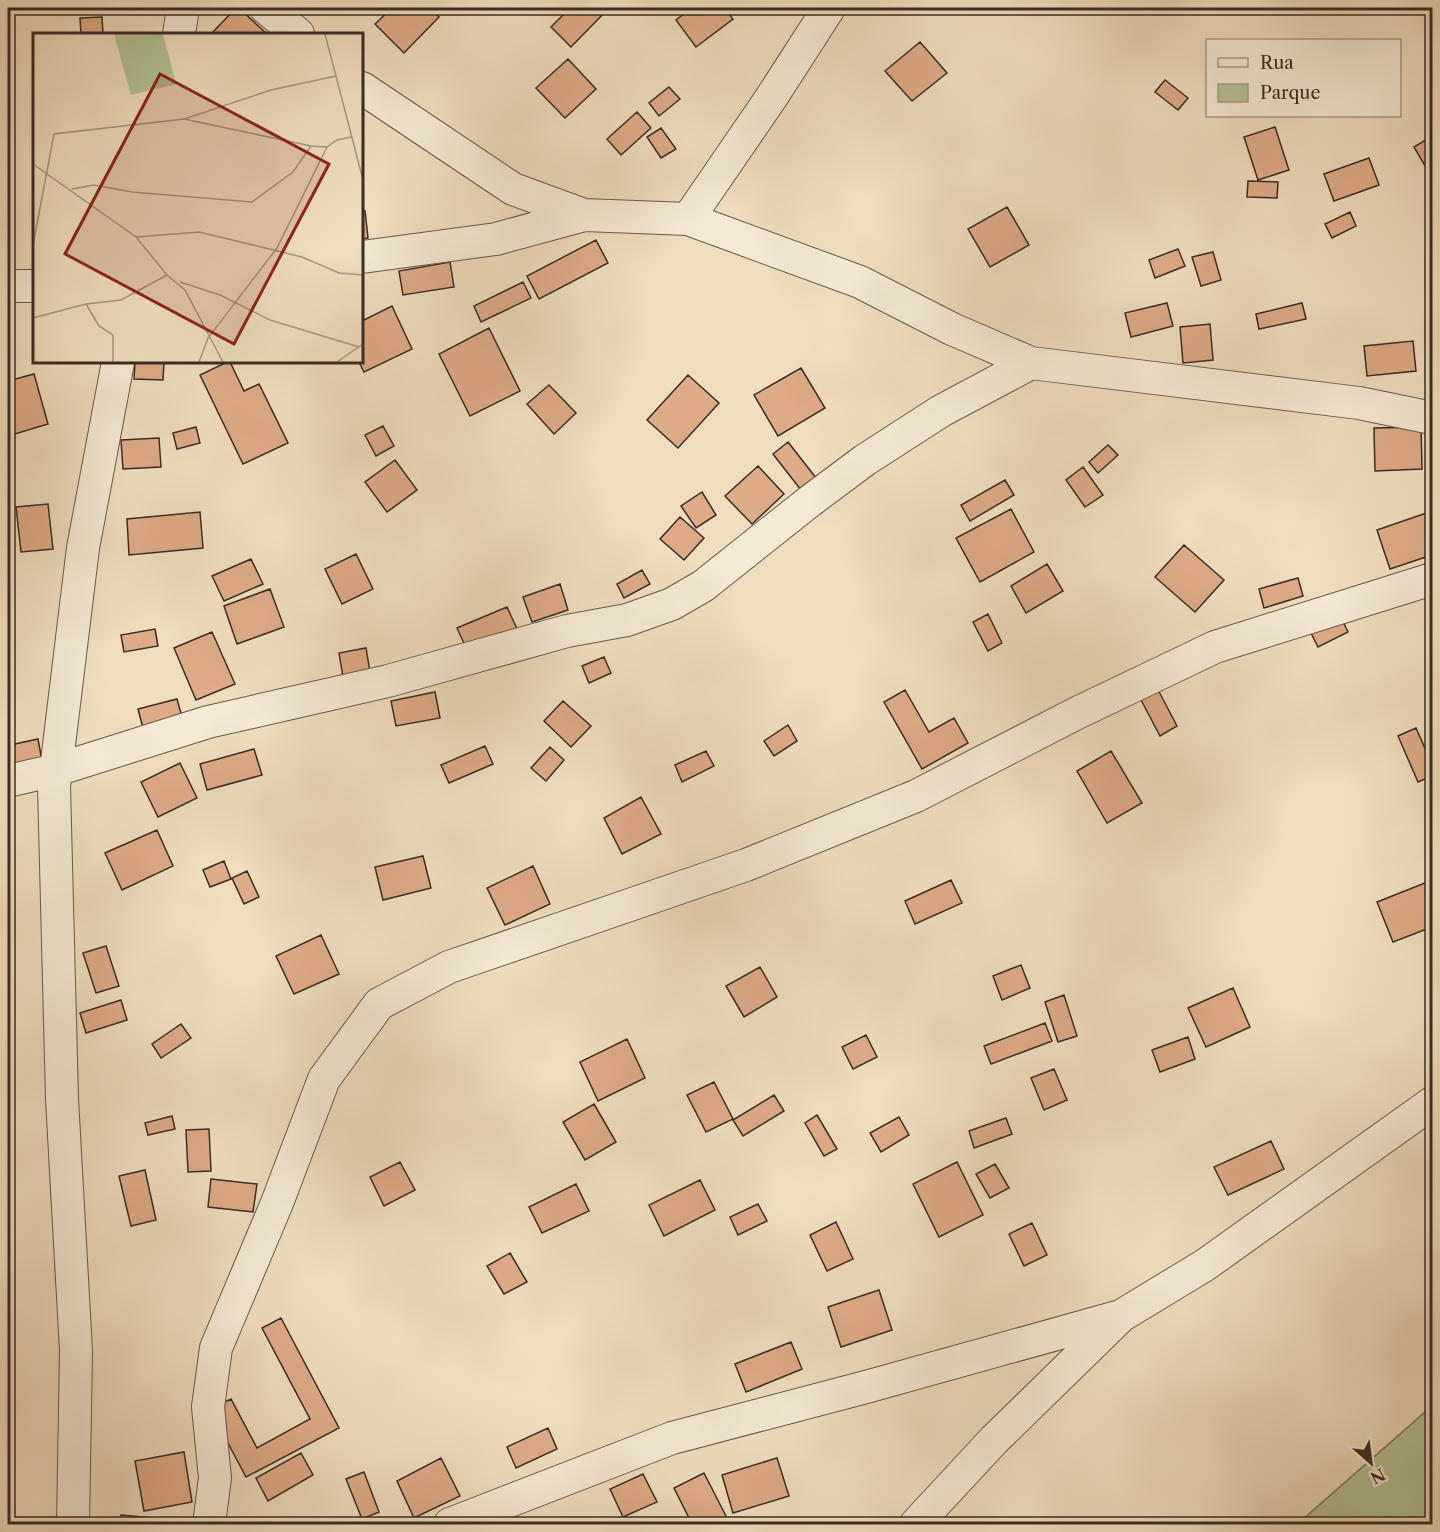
<svg xmlns="http://www.w3.org/2000/svg" width="1440" height="1532" font-family="'Libre Caslon Text',serif">
	<style>
		.green { fill: #b3c296; stroke: #76775e; stroke-width: 1.5 }
		.building { fill: #dfaa86; stroke: #382c25; stroke-width: 1.5 }
		.lines { fill: none; stroke-linecap: round; stroke-linejoin: round }
		.minor-casing { stroke: #66584b; stroke-width: 34 }
		.minor { stroke: #f4e9d5; stroke-width: 32 }
		.inset-road { fill: none; stroke: #a59681; stroke-width: 1.5 }
		.view { fill: #8f2418; fill-opacity: 0.15; stroke: #8f2418; stroke-width: 3 }
		.inset-edge { fill: none; stroke: #382c25; stroke-width: 3 }
	</style>
	<rect width="100%" height="100%" fill="#eeddbe"/>
	<filter id="stains"><feTurbulence type="fractalNoise" baseFrequency=".00333" numOctaves="4"/><feColorMatrix values="0 0 0 0 .2 0 0 0 0 .09 0 0 0 0 .02 0 0 0 .5 -.17"/></filter>
	<radialGradient id="worn" r=".72"><stop offset=".6" stop-color="#630" stop-opacity="0"/><stop offset="1" stop-color="#630" stop-opacity=".3"/></radialGradient>
	<path class="green" d="M 1432,1406 L 1432,1524 L 1305,1524 L 1301,1521 Z"/>
	<path class="building" d="M 236,8 L 239,8 L 267,34 L 211,34 Z
		M 392,8 L 429,8 L 439,17 L 404,53 L 375,24 Z
		M 570,8 L 609,8 L 571,47 L 551,27 Z
		M 692,8 L 724,8 L 733,19 L 696,47 L 676,20 Z
		M 102,17 L 103,34 L 81,34 L 80,18 Z
		M 920,42 L 947,73 L 912,101 L 885,71 Z
		M 568,59 L 596,89 L 565,118 L 536,88 Z
		M 1165,80 L 1188,98 L 1178,110 L 1155,92 Z
		M 669,87 L 680,99 L 659,116 L 649,103 Z
		M 637,112 L 651,128 L 621,155 L 607,139 Z
		M 1275,127 L 1289,170 L 1258,180 L 1244,137 Z
		M 661,128 L 676,149 L 661,158 L 647,137 Z
		M 1432,136 L 1432,169 L 1428,171 L 1414,147 Z
		M 1369,158 L 1379,185 L 1334,201 L 1324,174 Z
		M 1248,181 L 1278,182 L 1277,198 L 1247,197 Z
		M 1007,207 L 1029,245 L 990,267 L 968,229 Z
		M 362,211 L 365,211 L 368,238 L 362,239 Z
		M 1350,212 L 1356,226 L 1332,238 L 1325,224 Z
		M 596,240 L 608,263 L 539,299 L 527,276 Z
		M 1178,249 L 1185,266 L 1155,278 L 1149,260 Z
		M 1213,252 L 1221,280 L 1201,286 L 1192,257 Z
		M 450,262 L 454,287 L 403,295 L 399,271 Z
		M 523,282 L 531,298 L 481,322 L 474,306 Z
		M 1167,303 L 1173,326 L 1131,337 L 1125,313 Z
		M 1302,303 L 1306,319 L 1259,329 L 1256,314 Z
		M 392,306 L 412,349 L 364,372 L 359,362 L 362,362 L 362,321 Z
		M 1210,324 L 1213,360 L 1183,363 L 1180,327 Z
		M 489,328 L 520,391 L 470,416 L 439,354 Z
		M 8,336 L 14,355 L 8,357 Z
		M 1413,341 L 1416,371 L 1367,376 L 1364,346 Z
		M 135,362 L 164,362 L 163,380 L 134,379 Z
		M 227,362 L 230,362 L 244,391 L 259,384 L 288,443 L 243,464 L 200,375 Z
		M 801,368 L 825,408 L 778,436 L 754,395 Z
		M 34,374 L 48,424 L 8,436 L 8,381 Z
		M 688,375 L 719,403 L 678,448 L 647,420 Z
		M 549,385 L 576,413 L 554,434 L 527,404 Z
		M 383,426 L 394,446 L 376,456 L 365,435 Z
		M 196,427 L 200,443 L 177,449 L 173,433 Z
		M 1421,427 L 1422,469 L 1375,471 L 1374,428 Z
		M 159,438 L 161,467 L 123,469 L 121,440 Z
		M 788,442 L 816,478 L 801,490 L 773,454 Z
		M 1108,445 L 1118,455 L 1098,473 L 1089,462 Z
		M 395,460 L 417,490 L 387,512 L 365,482 Z
		M 758,466 L 784,494 L 752,524 L 725,496 Z
		M 1083,467 L 1103,495 L 1085,507 L 1066,480 Z
		M 1005,480 L 1014,495 L 970,521 L 961,505 Z
		M 702,492 L 716,515 L 696,528 L 681,506 Z
		M 48,504 L 53,549 L 21,552 L 16,507 Z
		M 1011,509 L 1034,552 L 980,582 L 956,538 Z
		M 1432,511 L 1432,555 L 1390,569 L 1377,530 Z
		M 200,512 L 203,548 L 129,555 L 127,519 Z
		M 680,517 L 704,538 L 684,560 L 660,539 Z
		M 1184,545 L 1224,580 L 1195,612 L 1155,577 Z
		M 356,554 L 373,589 L 342,604 L 325,569 Z
		M 251,559 L 263,584 L 224,601 L 212,576 Z
		M 1047,564 L 1063,591 L 1026,613 L 1011,586 Z
		M 642,570 L 650,584 L 624,598 L 617,584 Z
		M 1298,578 L 1303,596 L 1264,608 L 1259,589 Z
		M 560,584 L 568,610 L 532,622 L 523,597 Z
		M 270,589 L 284,627 L 237,644 L 224,606 Z
		M 507,607 L 518,631 L 468,652 L 457,628 Z
		M 1338,611 L 1348,632 L 1318,647 L 1308,627 Z
		M 988,614 L 1002,643 L 988,651 L 973,622 Z
		M 155,629 L 158,646 L 124,652 L 121,635 Z
		M 212,632 L 235,684 L 196,700 L 174,648 Z
		M 366,648 L 370,672 L 343,677 L 339,653 Z
		M 604,657 L 611,673 L 589,683 L 582,666 Z
		M 1156,686 L 1177,726 L 1160,736 L 1139,696 Z
		M 905,690 L 929,732 L 954,718 L 968,743 L 922,769 L 884,702 Z
		M 435,692 L 440,718 L 396,726 L 391,701 Z
		M 177,699 L 182,717 L 143,728 L 138,709 Z
		M 563,701 L 591,726 L 571,747 L 544,721 Z
		M 788,725 L 797,741 L 774,756 L 764,741 Z
		M 1416,728 L 1432,764 L 1432,776 L 1418,782 L 1398,736 Z
		M 38,739 L 42,761 L 15,766 L 10,745 Z
		M 485,746 L 493,764 L 449,783 L 441,765 Z
		M 550,747 L 564,760 L 546,781 L 531,768 Z
		M 254,749 L 262,775 L 207,790 L 200,764 Z
		M 706,751 L 714,766 L 682,782 L 675,765 Z
		M 1111,751 L 1142,803 L 1107,823 L 1077,771 Z
		M 180,763 L 197,798 L 158,817 L 141,782 Z
		M 641,797 L 661,834 L 622,854 L 604,818 Z
		M 157,830 L 173,866 L 122,890 L 105,853 Z
		M 423,856 L 431,888 L 383,900 L 375,867 Z
		M 224,861 L 231,879 L 210,887 L 203,870 Z
		M 533,866 L 550,904 L 505,925 L 487,888 Z
		M 247,871 L 259,897 L 244,904 L 232,878 Z
		M 951,880 L 962,903 L 915,924 L 905,901 Z
		M 1430,881 L 1432,887 L 1432,927 L 1393,942 L 1377,902 Z
		M 321,935 L 339,974 L 294,994 L 276,956 Z
		M 106,946 L 119,986 L 96,993 L 83,953 Z
		M 1021,965 L 1030,988 L 1002,1000 L 993,976 Z
		M 760,967 L 777,997 L 744,1017 L 726,986 Z
		M 1233,988 L 1250,1027 L 1206,1047 L 1188,1008 Z
		M 1064,995 L 1077,1036 L 1058,1042 L 1045,1002 Z
		M 121,1000 L 127,1020 L 86,1033 L 80,1013 Z
		M 1045,1023 L 1052,1041 L 991,1064 L 984,1046 Z
		M 181,1024 L 191,1038 L 161,1058 L 152,1044 Z
		M 866,1035 L 877,1057 L 853,1069 L 842,1047 Z
		M 1188,1037 L 1195,1059 L 1160,1072 L 1152,1050 Z
		M 627,1039 L 645,1078 L 598,1101 L 580,1062 Z
		M 1054,1069 L 1067,1100 L 1044,1110 L 1031,1078 Z
		M 714,1082 L 733,1119 L 706,1132 L 687,1095 Z
		M 774,1095 L 784,1111 L 743,1136 L 733,1120 Z
		M 594,1104 L 616,1142 L 585,1160 L 563,1122 Z
		M 817,1115 L 837,1149 L 824,1156 L 805,1123 Z
		M 172,1116 L 175,1129 L 148,1135 L 145,1123 Z
		M 899,1117 L 909,1135 L 881,1152 L 870,1133 Z
		M 1006,1118 L 1012,1134 L 974,1148 L 969,1131 Z
		M 209,1129 L 211,1171 L 188,1172 L 186,1130 Z
		M 1271,1141 L 1284,1169 L 1228,1195 L 1214,1167 Z
		M 400,1162 L 415,1190 L 384,1206 L 370,1177 Z
		M 957,1162 L 983,1215 L 939,1237 L 913,1184 Z
		M 995,1164 L 1009,1188 L 990,1198 L 976,1174 Z
		M 145,1170 L 156,1220 L 131,1226 L 119,1176 Z
		M 211,1179 L 257,1184 L 253,1212 L 208,1207 Z
		M 700,1180 L 715,1210 L 664,1236 L 649,1205 Z
		M 576,1184 L 589,1211 L 542,1233 L 529,1207 Z
		M 758,1204 L 767,1221 L 738,1235 L 730,1217 Z
		M 836,1222 L 853,1259 L 827,1271 L 810,1235 Z
		M 1032,1223 L 1047,1255 L 1024,1266 L 1009,1234 Z
		M 510,1253 L 527,1282 L 504,1294 L 487,1266 Z
		M 879,1290 L 892,1330 L 841,1347 L 828,1307 Z
		M 281,1318 L 339,1428 L 246,1477 L 210,1409 L 231,1399 L 257,1448 L 310,1419 L 262,1328 Z
		M 791,1342 L 802,1369 L 746,1392 L 735,1364 Z
		M 548,1428 L 557,1449 L 516,1468 L 507,1447 Z
		M 184,1452 L 192,1502 L 144,1511 L 135,1461 Z
		M 301,1453 L 313,1475 L 268,1501 L 256,1478 Z
		M 441,1458 L 460,1496 L 414,1518 L 397,1481 Z
		M 777,1458 L 789,1496 L 733,1513 L 722,1475 Z
		M 364,1472 L 379,1512 L 362,1519 L 346,1479 Z
		M 704,1473 L 730,1524 L 692,1524 L 674,1488 Z
		M 643,1474 L 657,1502 L 623,1517 L 610,1489 Z
		M 121,1515 L 183,1521 L 183,1524 L 120,1524 Z"/>
	<g class="lines">
		<g class="minor-casing">
			<path id="minor" d="M 266,8 L 298,34
				M 179,34 L 183,8
				M 362,88 L 513,189 L 584,215 L 688,219 L 860,282 L 952,329 L 1031,363 L 1359,403 L 1432,418
				M 688,219 L 771,98 L 829,8
				M 362,257 L 496,239 L 584,215
				M 8,286 L 34,286
				M 8,781 L 56,770 L 208,722 L 388,681 L 567,631 L 627,620 L 672,604 L 703,586 L 810,501 L 865,460 L 941,411 L 1031,363
				M 1121,1316 L 1205,1265 L 1432,1103
				M 73,1524 L 76,1351 L 62,1099 L 54,786 L 83,548 L 118,362
				M 209,1524 L 215,1478 L 208,1407 L 216,1348 L 277,1203 L 324,1079 L 379,1004 L 449,967 L 746,865 L 916,796 L 1077,713 L 1215,647 L 1432,579
				M 450,1524 L 672,1438 L 866,1387 L 1121,1316 L 994,1440 L 916,1524"/>
		</g>
		<use href="#minor" class="minor"/>
	</g>
	<g transform="translate(33 33)">
		<rect width="330" height="330" fill="#eeddbe"/>
		<path d="M 81,1 L 130,1 L 143,51 L 98,62 Z" fill="#b3c296"/>
		<path class="inset-road" d="M 292,1 L 330,147M 278,113 L 151,86 L 238,57 L 303,43M 0,131 L 103,204 L 134,242 L 152,257 L 190,329M 39,156 L 61,152 L 99,159 L 219,169 L 260,139 L 278,113 L 294,114M 103,204 L 166,199 L 269,224 L 306,240 L 330,242M 0,212 L 21,101 L 151,86M 147,249 L 187,262 L 237,287 L 326,314M 53,271 L 66,293 L 80,302 L 80,329M 0,285 L 53,271 L 88,267 L 134,242M 166,329 L 175,305 L 244,215 L 294,114 L 304,107 L 319,104M 304,329 L 330,311"/>
		<path class="view" d="M 127,41 L 296,131 L 201,311 L 32,221 Z"/>
		<rect width="330" height="330" class="inset-edge"/>
	</g>
	<rect width="1440" height="1532" fill="none" stroke="#eeddbe" stroke-width="30"/>
	<rect x="9" y="9" width="1422" height="1514" fill="none" stroke="#382c25" stroke-width="3"/>
	<rect x="15" y="15" width="1410" height="1502" fill="none" stroke="#382c25" stroke-width="1.5"/>
	<rect x="1206" y="39" width="195" height="78" fill="#f4e9d5" stroke="#a99d8f" stroke-width="1.5"/>
	<rect x="1218" y="58" width="30" height="9" fill="#f4e9d5" stroke="#a99d8f" stroke-width="1.5"/>
	<text x="1260" y="69" font-size="18" fill="#382c25">Rua</text>
	<rect x="1218" y="84" width="30" height="18" fill="#b3c296" stroke="#a99d8f" stroke-width="1.5"/>
	<text x="1260" y="99" font-size="18" fill="#382c25">Parque</text>
	<g transform="translate(1371 1463) rotate(152)" stroke="#f4e9d5" stroke-width="4.5" paint-order="stroke">
	<path d="M0-4.5L10 22L0 15L-10 22Z" fill="#382c25"/>
	<text y="-9" font-size="16" font-weight="bold" text-anchor="middle" fill="#382c25">N</text>
	</g>
	<rect width="100%" height="100%" filter="url(#stains)"/>
	<rect width="100%" height="100%" fill="url(#worn)"/>
</svg>
